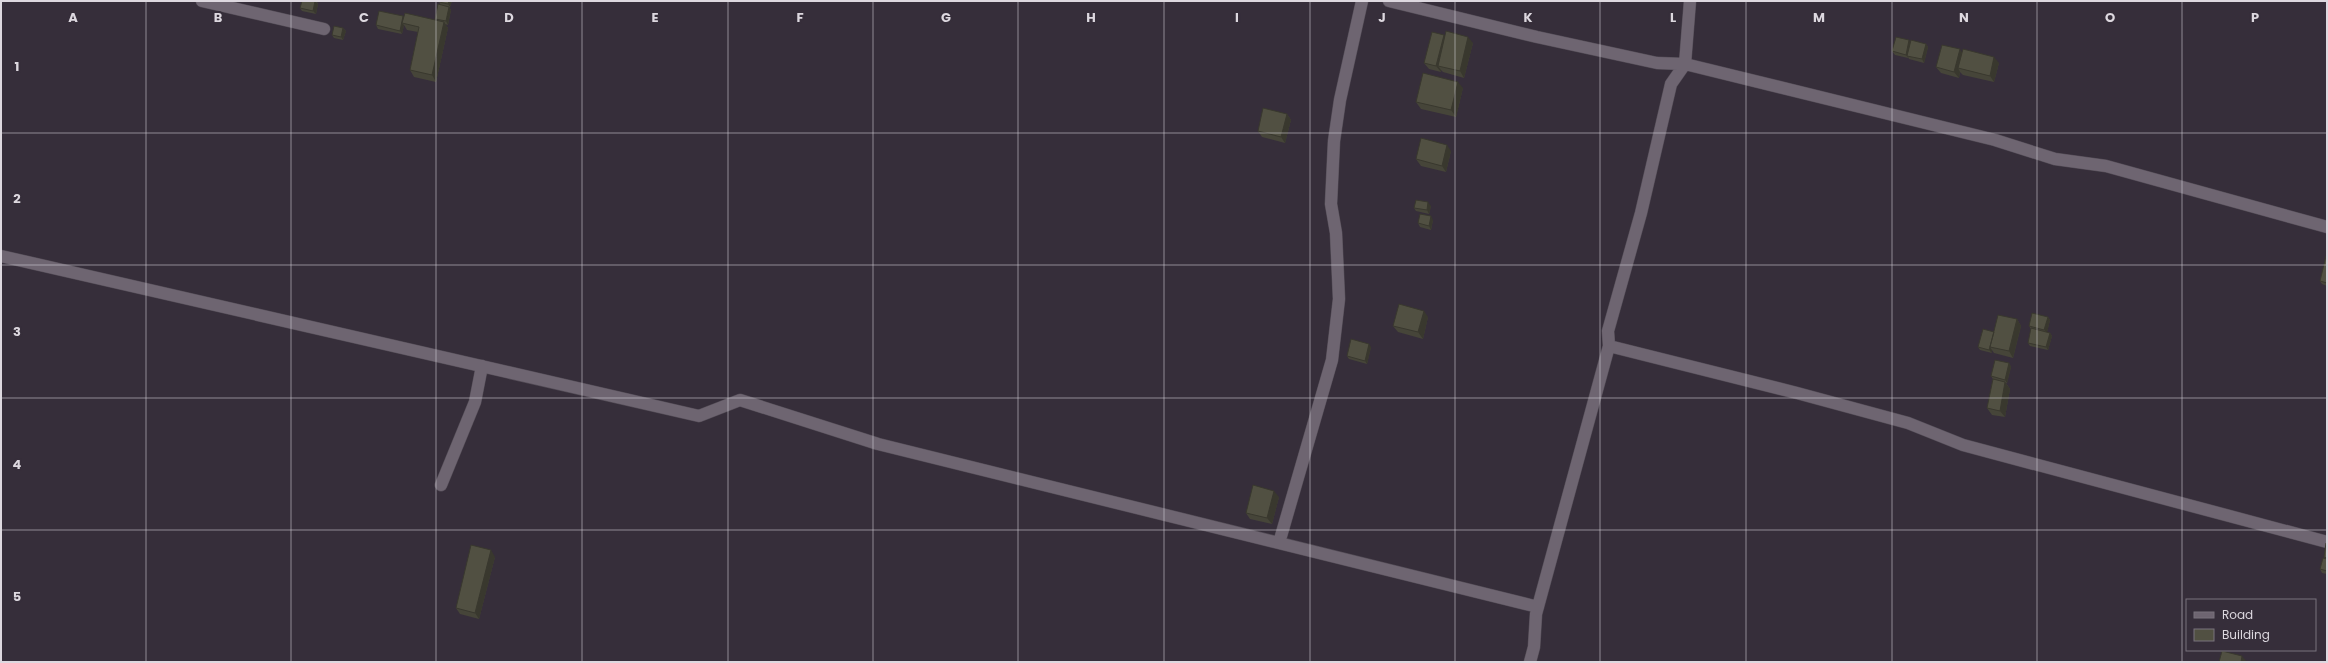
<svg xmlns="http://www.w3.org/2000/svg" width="2328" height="663" font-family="Poppins,sans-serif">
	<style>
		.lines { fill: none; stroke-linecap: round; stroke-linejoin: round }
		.minor-casing { stroke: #534c56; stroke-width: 13 }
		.minor { stroke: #6e6571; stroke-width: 12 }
		.wall { fill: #464539 }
		.shaded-wall { fill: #39382e }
		.building { fill: #515042; stroke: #39382e }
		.grid { fill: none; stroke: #ddd8df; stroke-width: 1; stroke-opacity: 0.55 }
		.grid-label { font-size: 13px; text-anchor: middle; font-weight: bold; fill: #ddd8df; stroke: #362e3a; stroke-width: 4; stroke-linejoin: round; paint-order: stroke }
	</style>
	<rect width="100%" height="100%" fill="#362e3a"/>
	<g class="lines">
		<g class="minor-casing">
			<path id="minor" d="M 202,1 L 324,29
				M 1389,1 L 1537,37 L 1657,63 L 1685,64 L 1995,140 L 2055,159 L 2106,166 L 2327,227
				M 1,256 L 699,416 L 740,400 L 878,444 L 1538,607
				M 1609,346 L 1797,393 L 1908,423 L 1963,445 L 2327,542
				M 441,485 L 475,402 L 482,366
				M 1279,543 L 1332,360 L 1339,299 L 1336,233 L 1331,204 L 1334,141 L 1340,100 L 1362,1
				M 1530,662 L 1534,647 L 1536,614 L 1609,346 L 1608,331 L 1641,213 L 1671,84 L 1685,64 L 1690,1"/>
		</g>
		<use href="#minor" class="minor"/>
	</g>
	<path class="wall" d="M 302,1 L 318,1 L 318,2 L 317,2 L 318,4 L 316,14 L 302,11 L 300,8 Z
		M 452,1 L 450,7 L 449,7 L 451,10 L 448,25 L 445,24 L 448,28 L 436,82 L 414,77 L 410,70 L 418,32 L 407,30 L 404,25 L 402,34 L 378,29 L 376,25 L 403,16 L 404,18 L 435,20 L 435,19 L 441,5 L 439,2 Z
		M 343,28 L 346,31 L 343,40 L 334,38 L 332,35 Z
		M 1445,37 L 1473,43 L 1464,78 L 1443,72 L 1441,70 L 1441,72 L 1429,69 L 1424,63 Z
		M 1909,40 L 1910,42 L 1926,44 L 1928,47 L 1924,63 L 1909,59 L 1908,57 L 1908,58 L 1895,55 L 1892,51 Z
		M 1962,52 L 1999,63 L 1994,82 L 1963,75 L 1960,72 L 1959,78 L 1941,73 L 1936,67 Z
		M 1463,88 L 1456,117 L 1421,109 L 1416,102 Z
		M 1287,114 L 1291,120 L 1285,143 L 1262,137 L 1258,131 Z
		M 1451,151 L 1446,172 L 1421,166 L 1416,159 Z
		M 1431,206 L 1429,214 L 1416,211 L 1414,208 Z
		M 1433,220 L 1431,230 L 1420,227 L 1418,223 Z
		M 2327,256 L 2327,286 L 2322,284 L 2320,281 Z
		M 1428,317 L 1423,339 L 1398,332 L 1393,326 Z
		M 2048,317 L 2050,320 L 2047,332 L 2050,333 L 2052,336 L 2048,350 L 2030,346 L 2028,343 L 2031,329 L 2029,326 Z
		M 2017,319 L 2021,326 L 2013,358 L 1994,353 L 1992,350 L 1992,353 L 1980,350 L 1978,347 L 1994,332 Z
		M 1371,347 L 1367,364 L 1349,359 L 1347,356 Z
		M 2009,363 L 2011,367 L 2007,383 L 2006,383 L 2010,389 L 2005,417 L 1992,415 L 1987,408 L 1993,379 L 1991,376 Z
		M 1279,497 L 1272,524 L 1250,519 L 1246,513 Z
		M 2327,544 L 2327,574 L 2322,573 L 2320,569 L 2325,559 L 2324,557 Z
		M 495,557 L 479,619 L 460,614 L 456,608 Z"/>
	<path class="shaded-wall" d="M 315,1 L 318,4 L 316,14 L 313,11 Z
		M 449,1 L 452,1 L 450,7 L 448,4 Z
		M 449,7 L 451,10 L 448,25 L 446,21 Z
		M 403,16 L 405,20 L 402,23 L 404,25 L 402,34 L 400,31 Z
		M 444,22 L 448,28 L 436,82 L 432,75 Z
		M 343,28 L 346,31 L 343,40 L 341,37 Z
		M 1444,35 L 1448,41 L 1438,66 L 1441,70 L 1441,72 L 1436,66 Z
		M 1468,37 L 1473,43 L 1464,78 L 1460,71 Z
		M 1909,40 L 1912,44 L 1907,56 L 1908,58 L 1906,55 Z
		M 1926,44 L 1928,47 L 1924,63 L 1922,59 Z
		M 1960,49 L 1964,56 L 1958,68 L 1960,72 L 1959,78 L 1954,72 Z
		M 1994,57 L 1999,63 L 1994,82 L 1990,76 Z
		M 1458,82 L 1463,88 L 1456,117 L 1451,110 Z
		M 1287,114 L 1291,120 L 1285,143 L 1281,137 Z
		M 1447,145 L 1451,151 L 1446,172 L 1442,166 Z
		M 1428,202 L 1431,206 L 1429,214 L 1427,210 Z
		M 1431,216 L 1433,220 L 1431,230 L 1429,226 Z
		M 1424,311 L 1428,317 L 1423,339 L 1418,332 Z
		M 2048,317 L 2050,320 L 2047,333 L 2044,330 Z
		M 2017,319 L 2021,326 L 2013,358 L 2009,351 Z
		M 2050,333 L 2052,336 L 2048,350 L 2046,347 Z
		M 1369,344 L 1371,347 L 1367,364 L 1365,361 Z
		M 1990,347 L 1992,350 L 1992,353 L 1989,350 Z
		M 2009,363 L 2011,367 L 2007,383 L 2005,380 Z
		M 2005,382 L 2010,389 L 2005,417 L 2000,411 Z
		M 1274,491 L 1279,497 L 1272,524 L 1267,518 Z
		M 491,550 L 495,557 L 479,619 L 475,613 Z
		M 2242,656 L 2247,662 L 2241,662 Z"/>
	<path class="building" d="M 302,1 L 315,1 L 313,11 L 300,8 Z
		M 439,1 L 449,1 L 448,4 L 439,2 Z
		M 438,4 L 449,7 L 446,21 L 435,19 Z
		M 379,11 L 403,16 L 400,31 L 376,25 Z
		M 405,13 L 444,22 L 432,75 L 410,70 L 419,27 L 402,23 Z
		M 334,26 L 343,28 L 341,37 L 332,35 Z
		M 1446,31 L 1468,37 L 1460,71 L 1438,66 Z
		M 1432,32 L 1444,35 L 1436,66 L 1424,63 Z
		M 1896,37 L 1909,40 L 1906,55 L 1892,51 Z
		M 1911,40 L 1926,44 L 1922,59 L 1907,56 Z
		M 1942,45 L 1960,49 L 1954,72 L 1936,67 Z
		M 1963,49 L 1994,57 L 1990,76 L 1958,68 Z
		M 1423,73 L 1458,82 L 1451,110 L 1416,102 Z
		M 1263,108 L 1287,114 L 1281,137 L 1258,131 Z
		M 1421,138 L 1447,145 L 1442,166 L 1416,159 Z
		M 1416,200 L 1428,202 L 1427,210 L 1414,208 Z
		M 1420,214 L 1431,216 L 1429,226 L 1418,223 Z
		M 2326,256 L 2327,256 L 2327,283 L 2320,281 Z
		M 1399,304 L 1424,311 L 1418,332 L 1393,326 Z
		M 2032,313 L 2048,317 L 2044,330 L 2029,326 Z
		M 1998,315 L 2017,319 L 2009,351 L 1990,347 Z
		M 2031,328 L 2050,333 L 2046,347 L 2028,343 Z
		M 1983,329 L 1994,332 L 1989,350 L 1978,347 Z
		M 1351,339 L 1369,344 L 1365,361 L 1347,356 Z
		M 1995,360 L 2009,363 L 2005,380 L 1991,376 Z
		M 1993,379 L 2005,382 L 2000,411 L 1987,408 Z
		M 1253,485 L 1274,491 L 1267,518 L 1246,513 Z
		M 2326,543 L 2327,544 L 2327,558 L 2324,557 Z
		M 471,545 L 491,550 L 475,613 L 456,608 Z
		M 2323,558 L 2327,559 L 2327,571 L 2320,569 Z
		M 2222,651 L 2242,656 L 2241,662 L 2219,662 Z"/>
	<path class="grid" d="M 146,1 L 146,662M 291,1 L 291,662M 436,1 L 436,662M 582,1 L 582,662M 728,1 L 728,662M 873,1 L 873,662M 1018,1 L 1018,662M 1164,1 L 1164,662M 1310,1 L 1310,662M 1455,1 L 1455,662M 1600,1 L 1600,662M 1746,1 L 1746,662M 1892,1 L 1892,662M 2037,1 L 2037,662M 2182,1 L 2182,662M 1,133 L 2327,133M 1,265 L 2327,265M 1,398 L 2327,398M 1,530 L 2327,530"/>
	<g class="grid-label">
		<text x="73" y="22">A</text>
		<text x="218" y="22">B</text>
		<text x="364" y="22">C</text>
		<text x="509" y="22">D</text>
		<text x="655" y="22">E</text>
		<text x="800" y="22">F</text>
		<text x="946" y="22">G</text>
		<text x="1091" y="22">H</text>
		<text x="1237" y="22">I</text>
		<text x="1382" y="22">J</text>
		<text x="1528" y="22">K</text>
		<text x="1673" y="22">L</text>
		<text x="1819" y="22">M</text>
		<text x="1964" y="22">N</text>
		<text x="2110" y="22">O</text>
		<text x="2255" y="22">P</text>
		<text x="17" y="71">1</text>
		<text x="17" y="203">2</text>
		<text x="17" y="336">3</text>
		<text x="17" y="469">4</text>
		<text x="17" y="601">5</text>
	</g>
	<rect width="2328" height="663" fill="none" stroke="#ddd8df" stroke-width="4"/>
	<rect x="2186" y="599" width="130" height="52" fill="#362e3a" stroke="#79727c"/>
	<rect x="2194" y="612" width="20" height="6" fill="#6e6571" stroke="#79727c"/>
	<text x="2222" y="619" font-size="12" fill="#ddd8df">Road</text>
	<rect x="2194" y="629" width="20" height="12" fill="#515042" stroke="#79727c"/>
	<text x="2222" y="639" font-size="12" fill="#ddd8df">Building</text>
</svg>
